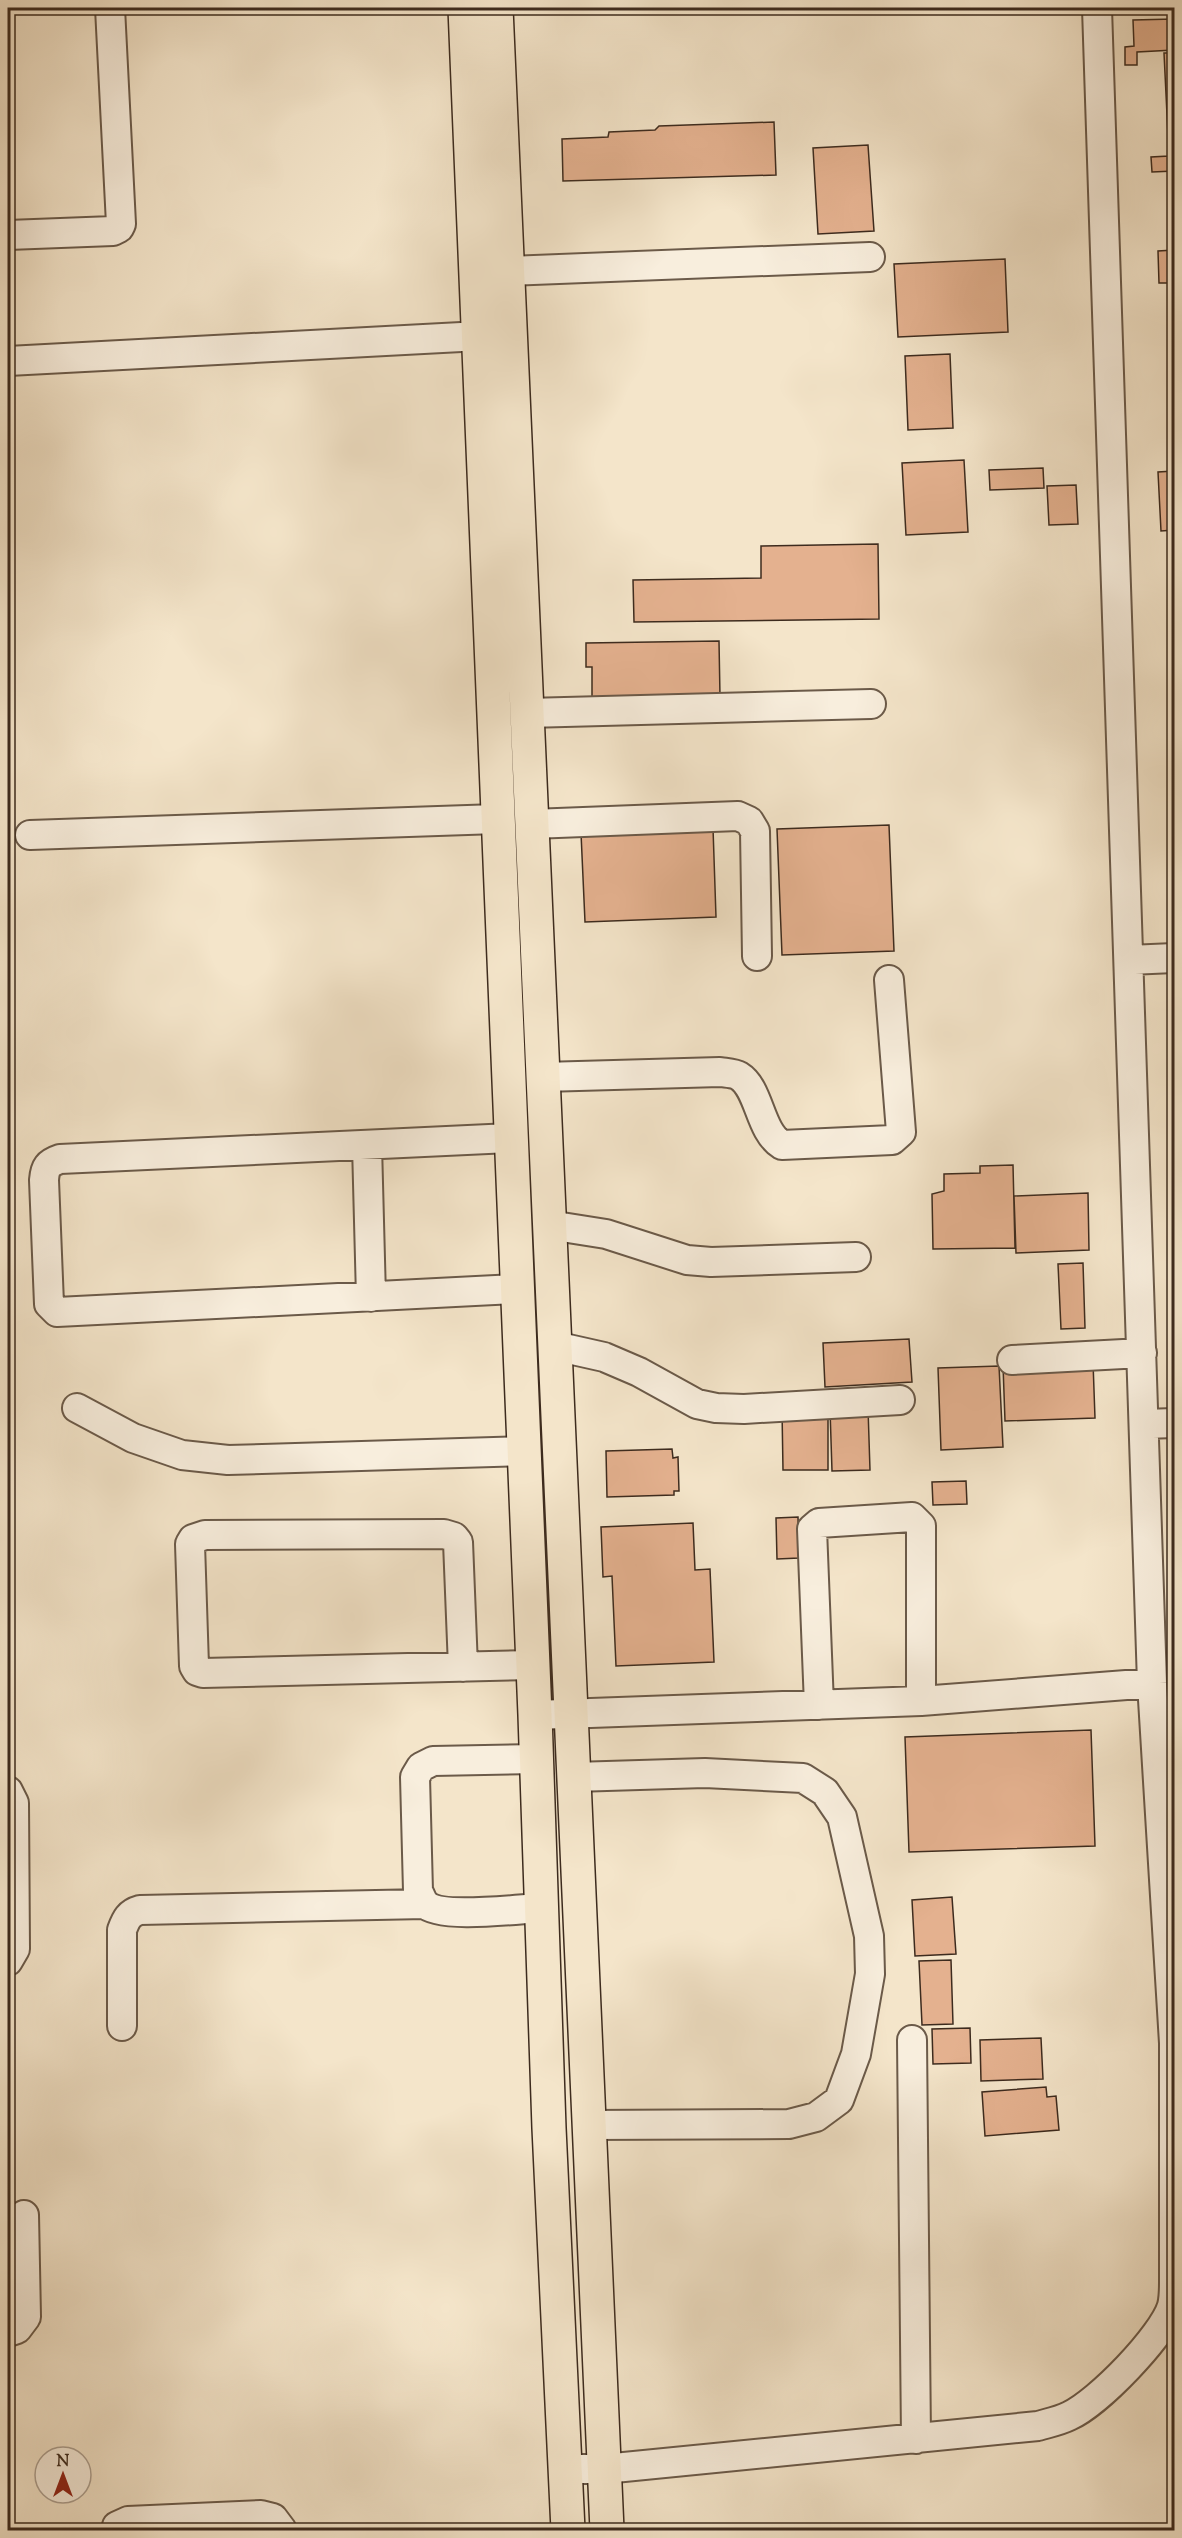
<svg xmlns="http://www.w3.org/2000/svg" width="1182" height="2538" font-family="'Sorts Mill Goudy',serif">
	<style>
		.building { fill: #e4b18f; stroke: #3d2b1e; stroke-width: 1.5 }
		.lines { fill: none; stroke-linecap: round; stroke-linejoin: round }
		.minor-casing { stroke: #6b5a49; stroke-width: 32 }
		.highway-casing { stroke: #3d2b1e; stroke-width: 36 }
		.minor { stroke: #f8eedd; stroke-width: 28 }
		.highway { stroke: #f4e5ca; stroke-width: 33 }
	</style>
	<rect width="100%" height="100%" fill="#f4e5ca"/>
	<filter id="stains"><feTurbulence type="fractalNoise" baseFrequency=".00333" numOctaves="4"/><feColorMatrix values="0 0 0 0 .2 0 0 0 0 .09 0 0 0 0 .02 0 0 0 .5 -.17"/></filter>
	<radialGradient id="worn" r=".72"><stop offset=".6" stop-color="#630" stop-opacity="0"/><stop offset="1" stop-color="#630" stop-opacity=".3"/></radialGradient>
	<path class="building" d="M 1174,19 L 1174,50 L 1137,52 L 1137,65 L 1125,65 L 1125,47 L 1134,46 L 1133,20 Z
		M 1164,53 L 1174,53 L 1174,171 L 1152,172 L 1151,157 L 1169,156 Z
		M 774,122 L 776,175 L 563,181 L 562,139 L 608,137 L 609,132 L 655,130 L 659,126 Z
		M 868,145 L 874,231 L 818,234 L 813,148 Z
		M 1172,190 L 1174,190 L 1174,231 L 1173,231 Z
		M 1174,250 L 1174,283 L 1159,283 L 1158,251 Z
		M 1005,259 L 1008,332 L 898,337 L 894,264 Z
		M 950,354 L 953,428 L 908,430 L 905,356 Z
		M 964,460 L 968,532 L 906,535 L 902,463 Z
		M 1043,468 L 1044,488 L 990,490 L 989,470 Z
		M 1174,471 L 1174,530 L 1161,531 L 1158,472 Z
		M 1076,485 L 1078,524 L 1049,525 L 1047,486 Z
		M 878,544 L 879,619 L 634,622 L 633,580 L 761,578 L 761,546 Z
		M 719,641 L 720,697 L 592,699 L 592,667 L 586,667 L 586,643 Z
		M 1171,645 L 1174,645 L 1174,701 L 1173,701 Z
		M 889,825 L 894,951 L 782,955 L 777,829 Z
		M 713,828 L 716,917 L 585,922 L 581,833 Z
		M 1013,1165 L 1015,1248 L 933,1249 L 932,1194 L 944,1191 L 944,1174 L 980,1173 L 980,1166 Z
		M 1088,1193 L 1089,1250 L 1016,1253 L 1014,1196 Z
		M 1083,1263 L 1085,1328 L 1061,1329 L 1058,1264 Z
		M 909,1339 L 912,1382 L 825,1387 L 823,1343 Z
		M 1093,1362 L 1095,1418 L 1005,1421 L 1003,1365 Z
		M 999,1366 L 1003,1447 L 941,1450 L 938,1368 Z
		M 868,1408 L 870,1470 L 832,1471 L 830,1409 Z
		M 828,1409 L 828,1470 L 783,1470 L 782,1410 Z
		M 672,1449 L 673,1458 L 678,1457 L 679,1491 L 674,1491 L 674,1495 L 607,1497 L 606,1451 Z
		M 966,1481 L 967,1504 L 933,1505 L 932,1482 Z
		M 798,1517 L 799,1558 L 777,1559 L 776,1518 Z
		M 693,1523 L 695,1570 L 710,1569 L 714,1662 L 616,1666 L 612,1576 L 603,1577 L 601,1527 Z
		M 1091,1730 L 1095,1846 L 909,1852 L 905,1737 Z
		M 952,1897 L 956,1954 L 915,1956 L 912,1900 Z
		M 951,1960 L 953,2024 L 922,2025 L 919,1961 Z
		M 970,2028 L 971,2063 L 933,2064 L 932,2029 Z
		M 1041,2038 L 1043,2079 L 981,2081 L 980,2040 Z
		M 1046,2087 L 1047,2097 L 1056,2096 L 1059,2130 L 985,2136 L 982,2092 Z"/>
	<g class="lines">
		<g class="minor-casing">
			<path id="minor" d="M 8,235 L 113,231 L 119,228 L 121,224 L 110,8
				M 507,271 L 870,257
				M 8,361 L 499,335
				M 527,713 L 871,704
				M 532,824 L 738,816 L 749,821 L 755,831 L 757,956
				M 30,835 L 497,819
				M 1129,960 L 1174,958
				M 543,1077 L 720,1072 C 726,1073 734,1073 739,1076 C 760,1089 759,1131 782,1145 L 892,1140 L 901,1132 L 889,980
				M 511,1138 L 60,1159 C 48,1163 45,1167 44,1180 L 49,1304 L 57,1312 L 517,1289
				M 367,1145 L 371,1297
				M 549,1225 L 606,1234 L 687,1260 L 711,1262 L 856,1257
				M 555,1346 L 604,1357 L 639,1372 L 697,1404 L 716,1408 L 744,1409 L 900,1400
				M 1012,1360 L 1142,1353
				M 77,1408 L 133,1438 L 182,1455 L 228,1460 L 524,1451
				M 1145,1424 L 1174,1423
				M 463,1667 L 458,1542 L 454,1537 L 444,1534 L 205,1535 L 193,1539 L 190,1544 L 194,1666 L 197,1671 L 203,1673 L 533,1665
				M 819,1705 L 812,1529 L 819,1523 L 912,1517 L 921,1526 L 921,1701
				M 535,1715 L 921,1701 L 1152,1683
				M 536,1759 L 433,1761 L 421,1767 L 415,1777 L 418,1891 C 420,1894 422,1901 425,1904 C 440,1919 518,1909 541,1908
				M 574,1777 L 705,1773 L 803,1778 L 825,1792 L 842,1817 L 869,1936 L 870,1974 L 856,2054 L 839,2100 L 816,2117 L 789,2124 L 589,2125
				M 8,1791 L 14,1803 L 15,1949 L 8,1961
				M 122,2026 L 122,1930 C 126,1919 129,1913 140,1910 L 425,1904
				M 912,2040 L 916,2439
				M 8,2332 L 17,2329 L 26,2317 L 24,2215
				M 565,2469 L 604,2469 L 1038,2426 C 1048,2423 1059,2421 1069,2416 C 1098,2403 1163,2336 1172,2306 C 1174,2298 1174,2290 1174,2282 L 1174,2043 L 1152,1683 L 1097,8
				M 116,2530 L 117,2526 L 128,2521 L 261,2515 L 273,2518 L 282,2530"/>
		</g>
		<g class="highway-casing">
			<path id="highway" d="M 465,8 L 535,1715 L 549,2128 L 568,2530
				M 496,8 L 607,2530"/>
		</g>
		<use href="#minor" class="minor"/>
		<use href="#highway" class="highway"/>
	</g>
	<rect width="1182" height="2538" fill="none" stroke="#f4e5ca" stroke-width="30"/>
	<rect x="9" y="9" width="1164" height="2520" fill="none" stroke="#3d2b1e" stroke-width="3"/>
	<rect x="15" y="15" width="1152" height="2508" fill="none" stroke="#3d2b1e" stroke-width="1.5"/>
	<g transform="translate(63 2475)"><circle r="28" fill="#f8eedd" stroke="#ada091" stroke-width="1.5"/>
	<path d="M0-4.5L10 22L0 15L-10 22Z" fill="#8f2418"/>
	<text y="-9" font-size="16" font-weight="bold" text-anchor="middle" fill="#3d2b1e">N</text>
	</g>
	<rect width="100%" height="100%" filter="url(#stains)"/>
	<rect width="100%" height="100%" fill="url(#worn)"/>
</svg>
